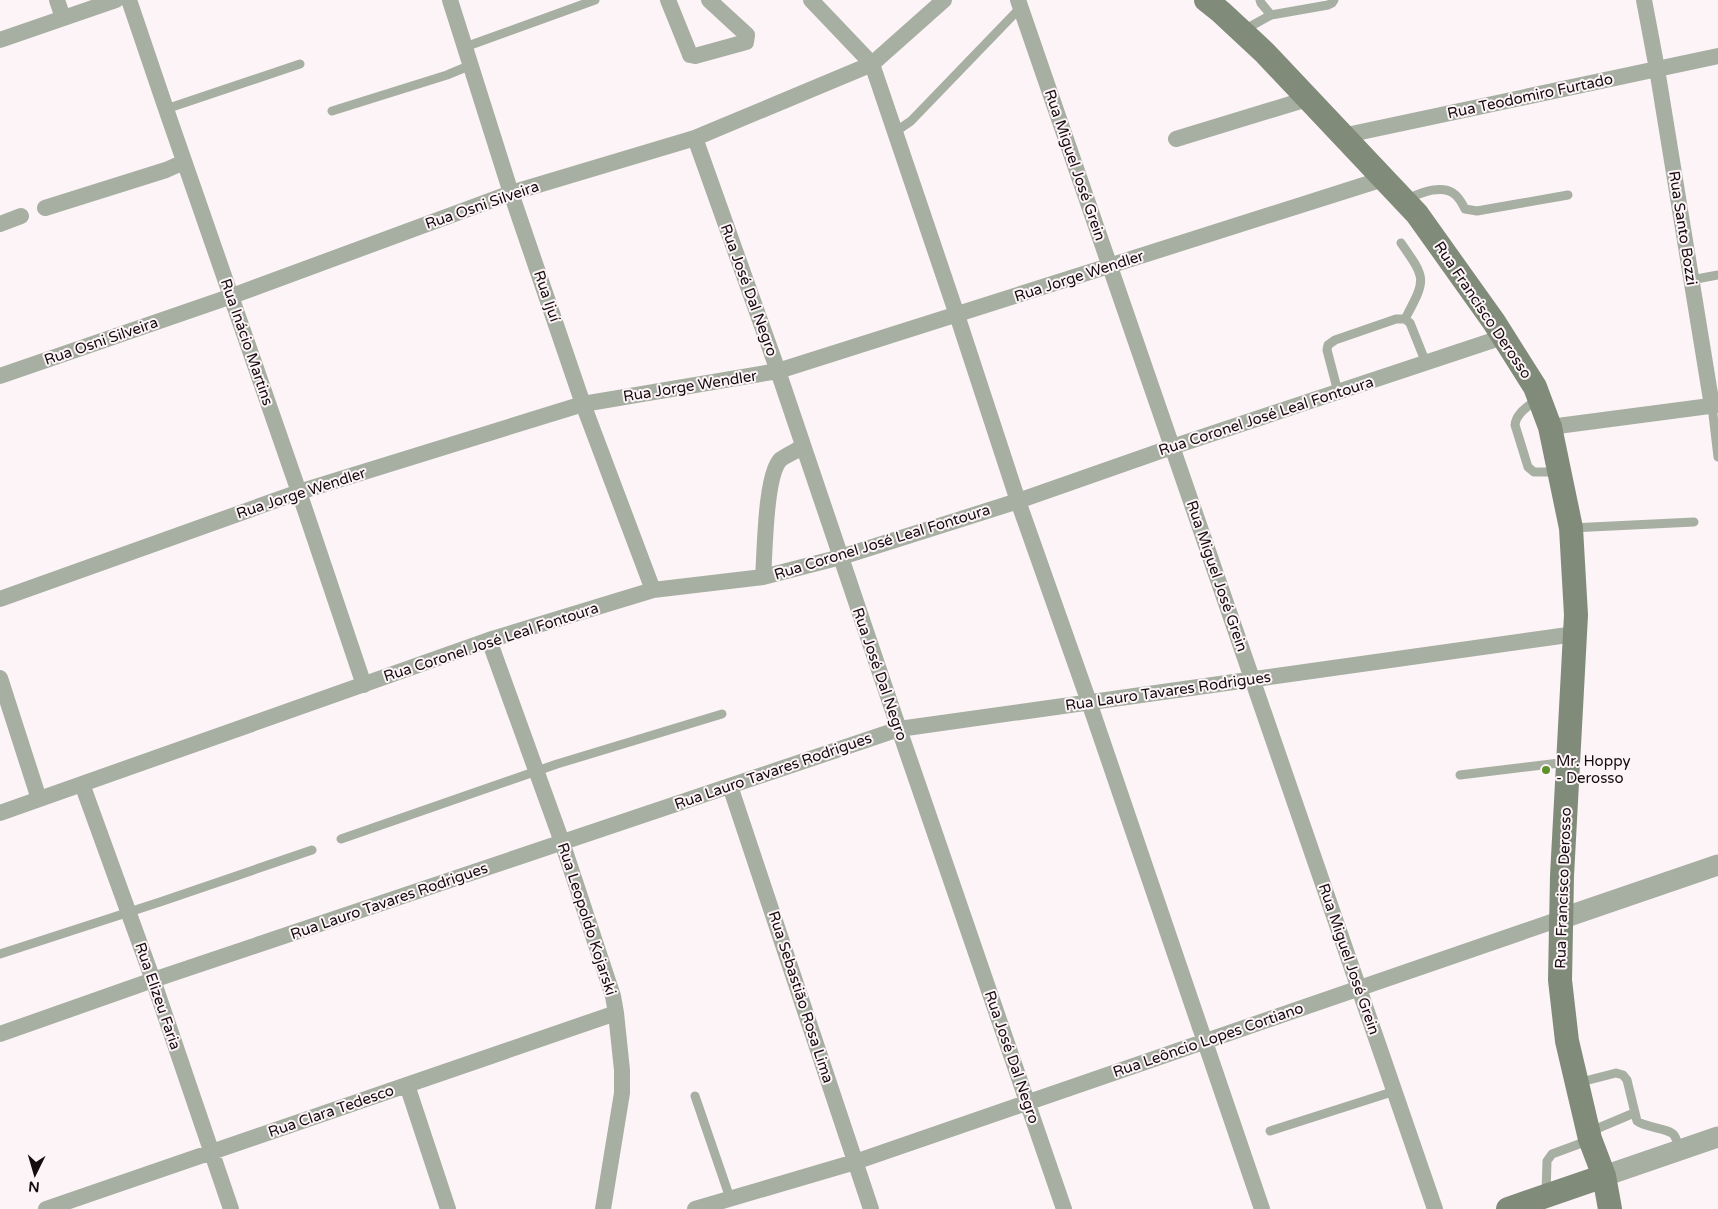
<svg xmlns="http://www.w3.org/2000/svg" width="1718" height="1209" font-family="'Varela Round',sans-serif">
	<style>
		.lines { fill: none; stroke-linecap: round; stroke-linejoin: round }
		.service { stroke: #a7aea2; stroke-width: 9 }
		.minor { stroke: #a7aea2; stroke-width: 16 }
		.tertiary { stroke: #a7aea2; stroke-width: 21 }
		.secondary { stroke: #808b79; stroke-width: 24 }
		.poi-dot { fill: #5d912a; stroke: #fcf4f7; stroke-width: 2 }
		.labels { text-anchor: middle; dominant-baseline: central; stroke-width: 4; stroke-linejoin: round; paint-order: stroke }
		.street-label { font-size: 15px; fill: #160b0f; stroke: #fcf4f7 }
		.poi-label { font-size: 15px; fill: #160b0f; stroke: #fcf4f7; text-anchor: start }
	</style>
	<rect width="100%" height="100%" fill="#fcf4f7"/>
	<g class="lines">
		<path class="service" d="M 1260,0 L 1261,3 L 1271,15
			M 1242,31 L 1271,15 L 1328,5 L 1332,3 L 1334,0
			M 465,47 L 595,0
			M 166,109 L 300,64
			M 332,111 L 447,75 L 471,65
			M 895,132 L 911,121 L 1021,7
			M 1406,199 C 1419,194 1440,184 1453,193 C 1458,196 1462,203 1465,209 L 1477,211 L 1568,195
			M 1401,243 C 1427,280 1426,279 1405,319
			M 1691,280 L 1718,275
			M 1338,392 L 1327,350 L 1328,345 L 1335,340 L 1396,319 L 1405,319 L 1410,323 L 1426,363
			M 1537,399 C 1528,407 1516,413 1515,425 L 1528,467 L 1534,472 L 1560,472
			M 1712,406 L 1718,457
			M 1571,528 L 1694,522
			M 1460,775 L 1568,762
			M 341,839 L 557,764 L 722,714
			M 0,954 L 160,902 L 312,850
			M 1577,1083 L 1616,1073 L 1623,1075 L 1627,1080 L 1637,1121 C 1646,1128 1669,1128 1674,1135 C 1677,1139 1678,1146 1679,1151
			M 695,1096 L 730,1198
			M 1270,1131 L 1395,1091
			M 1589,1132 L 1634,1113
			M 1546,1194 L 1547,1161 L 1552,1154 L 1590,1140"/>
		<path class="minor" d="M 57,0 L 63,18
			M 129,0 L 166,109 L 299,492 L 364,685
			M 450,0 L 511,193 L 583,404 L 653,590
			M 668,0 L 689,52 L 690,55 L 695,56 L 746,42 L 747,35 L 709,0
			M 811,0 L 872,64 L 957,315 L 1018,501 L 1089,702 L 1262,1209
			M 1018,0 L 1435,1209
			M 1644,0 L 1657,69 L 1712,406
			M 0,40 L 116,0
			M 1342,136 L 1718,56
			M 695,138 L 778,371 L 899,729 L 1064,1209
			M 1176,139 L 1307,99
			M 45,208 L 166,170 L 184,162
			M 0,224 L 21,216
			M 0,376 L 232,296 L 511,193 L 695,138 L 872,64 L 944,0
			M 1550,427 L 1718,405
			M 763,577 C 765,553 765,477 780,460 C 786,455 797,451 803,446
			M 0,599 L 299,492 L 583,404 L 778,371 L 1383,179
			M 489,640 L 562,842 L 613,996 L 616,1013 L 622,1070 L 622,1093 L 603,1209
			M 0,678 L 39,799
			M 82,784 L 153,980 L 231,1209
			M 730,786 L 871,1209
			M 0,813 L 489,640 L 653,590 L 763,577 L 841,557 L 1018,501 L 1172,447 L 1503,337
			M 0,1034 L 153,980 L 899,729 L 1575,634
			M 407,1085 L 448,1209
			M 46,1209 L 616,1013
			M 695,1209 L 855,1162 L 1560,919"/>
		<path class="tertiary" d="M 1560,919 L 1718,865
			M 1604,1176 L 1718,1137"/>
		<path class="secondary" d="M 1206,0 L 1221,12 L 1265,53 L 1417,214 L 1494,322 L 1535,387 L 1550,427 L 1571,528 L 1576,615 L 1562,876 L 1560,980 L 1567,1041 L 1590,1139 L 1604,1176 L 1610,1209
			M 1508,1209 L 1604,1176"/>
	</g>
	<circle class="poi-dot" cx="1546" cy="770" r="5"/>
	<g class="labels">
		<g class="street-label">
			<text transform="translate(1530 96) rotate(-12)">Rua Teodomiro Furtado</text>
			<text transform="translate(1075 165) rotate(71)">Rua Miguel José Grein</text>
			<text transform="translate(482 205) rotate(-19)">Rua Osni Silveira</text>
			<text transform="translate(1683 228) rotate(81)">Rua Santo Bozzi</text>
			<text transform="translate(1079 276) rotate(-18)">Rua Jorge Wendler</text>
			<text transform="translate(749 290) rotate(70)">Rua José Dal Negro</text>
			<text transform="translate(547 296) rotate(71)">Rua Ijuí</text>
			<text transform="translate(1483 310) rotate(56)">Rua Francisco Derosso</text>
			<text transform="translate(101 341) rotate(-19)">Rua Osni Silveira</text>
			<text transform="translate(247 342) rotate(71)">Rua Inácio Martins</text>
			<text transform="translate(690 386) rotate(-9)">Rua Jorge Wendler</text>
			<text transform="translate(1266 416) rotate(-18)">Rua Coronel José Leal Fontoura</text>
			<text transform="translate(301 493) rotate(-18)">Rua Jorge Wendler</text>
			<text transform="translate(882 542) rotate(-17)">Rua Coronel José Leal Fontoura</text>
			<text transform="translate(1217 576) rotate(71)">Rua Miguel José Grein</text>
			<text transform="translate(491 642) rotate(-18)">Rua Coronel José Leal Fontoura</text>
			<text transform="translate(880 674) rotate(71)">Rua José Dal Negro</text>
			<text transform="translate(1168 691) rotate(-8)">Rua Lauro Tavares Rodrigues</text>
			<text transform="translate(773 771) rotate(-19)">Rua Lauro Tavares Rodrigues</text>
			<text transform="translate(1563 888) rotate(-88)">Rua Francisco Derosso</text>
			<text transform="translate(389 901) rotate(-19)">Rua Lauro Tavares Rodrigues</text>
			<text transform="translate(587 919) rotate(72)">Rua Leopoldo Kojarski</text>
			<text transform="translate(1349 959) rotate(71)">Rua Miguel José Grein</text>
			<text transform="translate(158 996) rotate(71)">Rua Elizeu Faria</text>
			<text transform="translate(801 997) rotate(72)">Rua Sebastião Rosa Lima</text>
			<text transform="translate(1208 1040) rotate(-19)">Rua Leôncio Lopes Cortiano</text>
			<text transform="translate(1012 1057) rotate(71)">Rua José Dal Negro</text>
			<text transform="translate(331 1111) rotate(-19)">Rua Clara Tedesco</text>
		</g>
		<g class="poi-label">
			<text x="1556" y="761">Mr. Hoppy<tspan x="1556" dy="17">- Derosso</tspan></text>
		</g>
	</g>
	<g transform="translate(35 1174) rotate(185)" stroke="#fcf4f7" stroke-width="4" paint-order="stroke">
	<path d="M0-4L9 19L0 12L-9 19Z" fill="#160b0f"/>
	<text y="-8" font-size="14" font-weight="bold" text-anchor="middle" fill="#160b0f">N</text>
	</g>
</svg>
